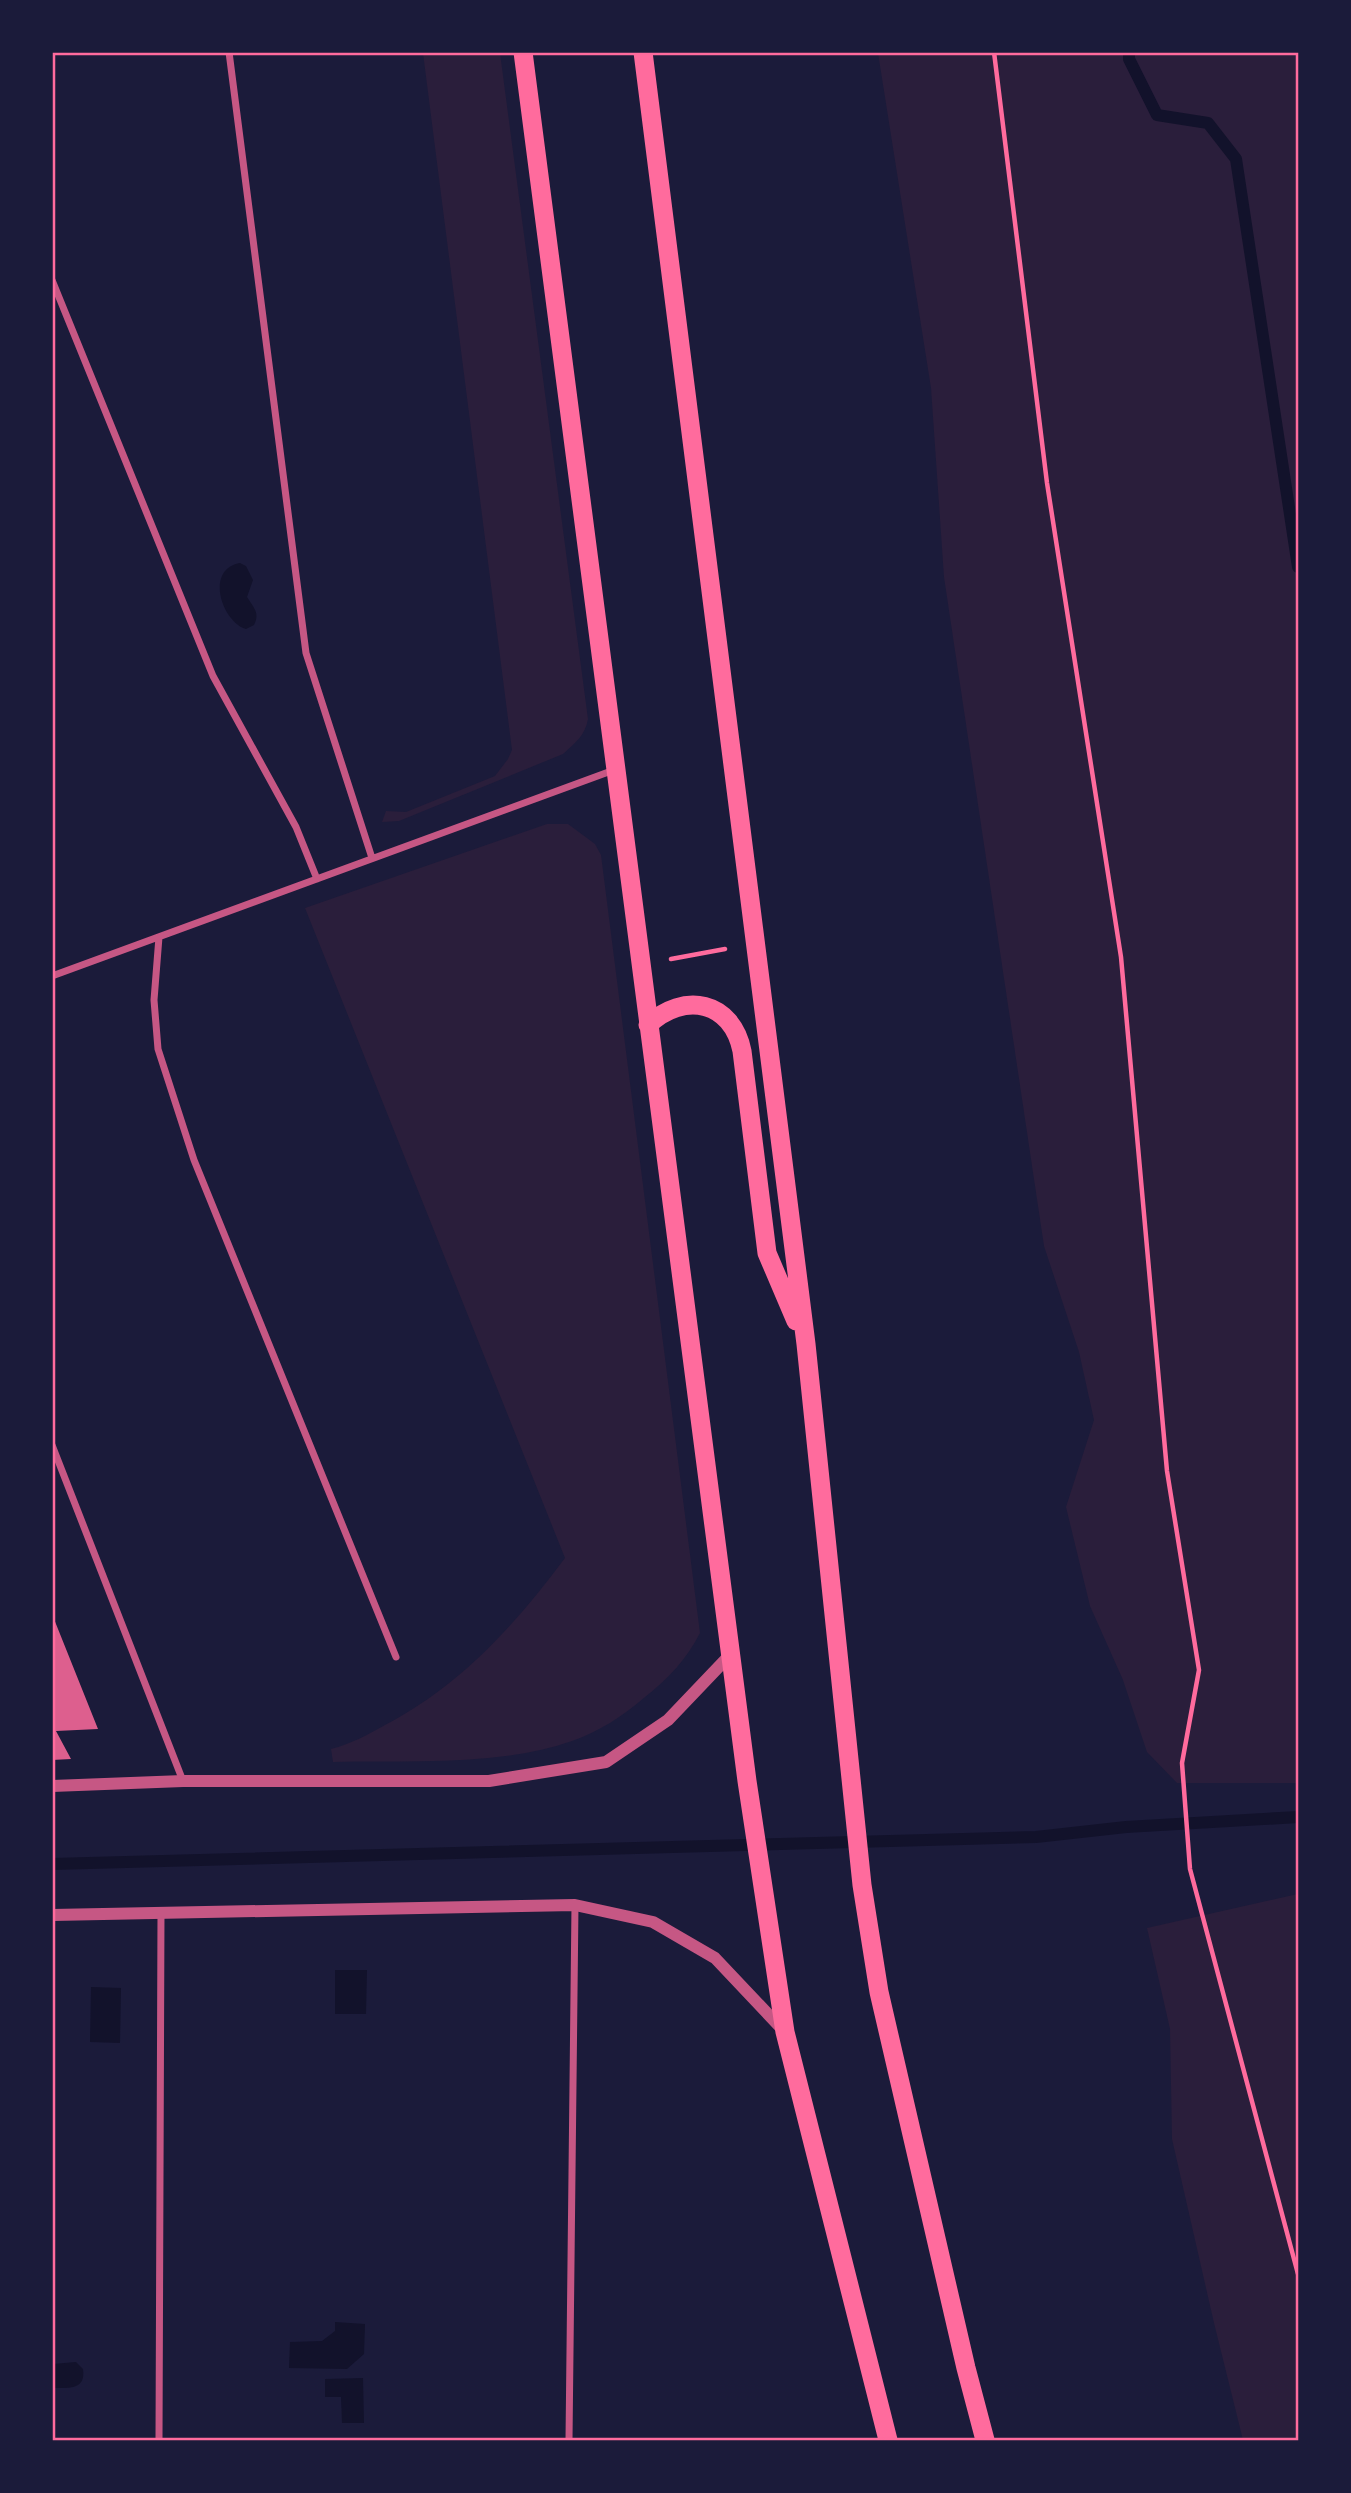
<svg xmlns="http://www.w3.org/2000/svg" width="1351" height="2493" font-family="'Exo 2',sans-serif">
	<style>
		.green { fill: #2a1e3b }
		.water { fill: #12122b }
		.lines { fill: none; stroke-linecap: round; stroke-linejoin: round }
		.stream { stroke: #12122b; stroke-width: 12 }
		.building { fill: #dd5f8e }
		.path { stroke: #ff6b9d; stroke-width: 4.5 }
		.minor { stroke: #c65784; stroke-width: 7 }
		.tertiary { stroke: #c65784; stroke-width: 12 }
		.trunk { stroke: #ff6b9d; stroke-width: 19 }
		.neatline { fill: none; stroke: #ff6b9d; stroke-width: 2.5 }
	</style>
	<rect width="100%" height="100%" fill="#1b1b3a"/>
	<path class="green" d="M 423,53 L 500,53 L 588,719 C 585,736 575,743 563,754 L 399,821 L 382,822 L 386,811 L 406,812 L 495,776 L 508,759 L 512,750 Z
		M 878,53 L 1298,53 L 1298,1783 L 1177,1783 L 1147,1752 L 1123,1680 L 1090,1606 L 1066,1507 L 1094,1420 L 1079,1352 L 1044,1246 L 944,577 L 931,388 Z
		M 547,824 L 568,824 L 595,844 L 601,855 L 700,1633 C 686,1660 669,1678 645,1697 C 624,1715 599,1732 572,1741 C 497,1767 412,1760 333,1762 L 331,1749 C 351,1744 367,1735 385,1725 C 460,1686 515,1625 565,1558 L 305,908 Z
		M 1298,1894 L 1298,2440 L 1243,2440 L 1214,2323 L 1172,2139 L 1170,2029 L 1147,1928 Z"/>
	<path class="water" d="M 240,563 L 246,566 L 253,580 L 247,597 C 254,608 260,613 254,625 L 246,629 C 221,621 205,569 240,563 Z
		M 335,1970 L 367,1970 L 366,2014 L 335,2014 Z
		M 91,1987 L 121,1988 L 120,2043 L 90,2042 Z
		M 335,2322 L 365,2324 L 364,2354 L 347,2369 L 289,2368 L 290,2342 L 322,2341 L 335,2331 Z
		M 76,2362 L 83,2369 C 86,2390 69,2388 53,2388 L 53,2364 Z
		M 363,2378 L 364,2423 L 342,2423 L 341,2397 L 325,2397 L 325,2379 Z"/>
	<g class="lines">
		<path class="stream" d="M 1129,52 L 1129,59 L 1157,115 L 1208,123 L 1236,159 L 1298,567
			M 52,1864 L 1036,1837 L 1126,1827 L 1298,1817"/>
	</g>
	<path class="building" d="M 52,1614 L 98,1729 L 56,1731 L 71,1759 L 52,1760 Z"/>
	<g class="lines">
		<path class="path" d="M 994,52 L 1047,483 L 1121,957 L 1167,1471 L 1199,1670 L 1182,1763 L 1190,1869 L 1298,2274
			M 671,959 L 725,949"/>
		<path class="minor" d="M 229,52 L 306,653 L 372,858
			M 52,280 L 213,676 L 296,827 L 317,879
			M 159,937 L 154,1000 L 158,1049 L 194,1160 L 396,1657
			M 52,976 L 614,770
			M 52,1445 L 183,1781
			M 159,2440 L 161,1913
			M 569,2440 L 575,1905"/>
		<path class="tertiary" d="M 52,1786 L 183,1781 L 489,1781 L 606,1762 L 668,1720 L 730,1655
			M 52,1915 L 575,1905 L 653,1922 L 715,1958 L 783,2030"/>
		<path class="trunk" d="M 523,52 L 747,1781 L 785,2032 L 888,2440
			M 643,52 L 806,1344 L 862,1885 L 879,1992 L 966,2368 L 985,2440
			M 648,1025 C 684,991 732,1001 742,1051 L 767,1253 L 796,1321"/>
	</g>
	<rect width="1351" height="2493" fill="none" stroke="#1b1b3a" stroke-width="108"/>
	<rect x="54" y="54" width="1243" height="2385" class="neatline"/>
</svg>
